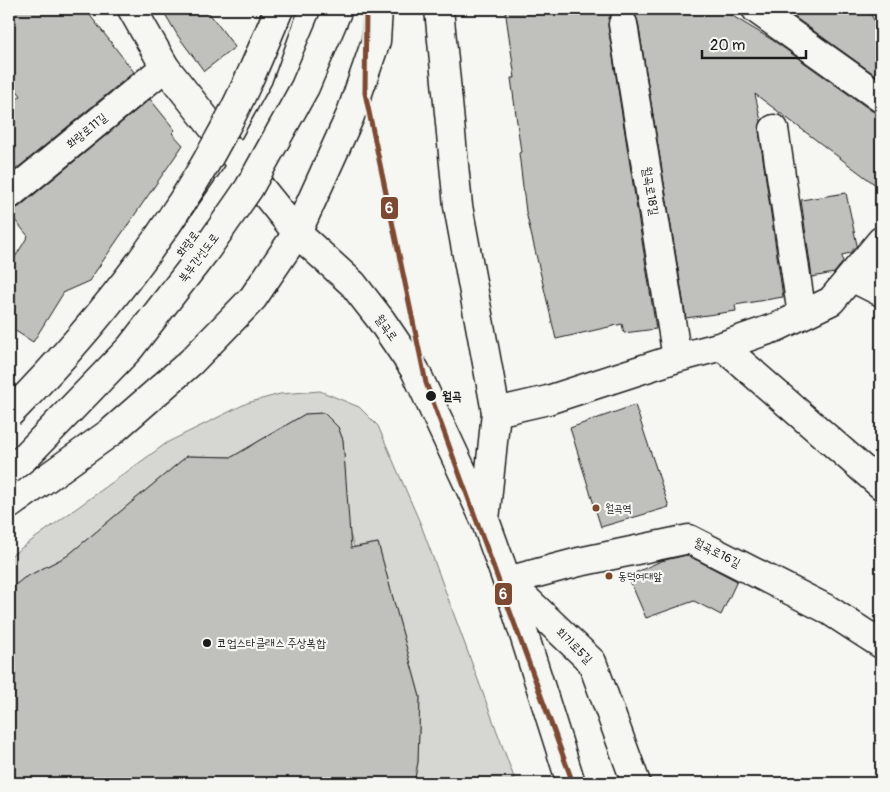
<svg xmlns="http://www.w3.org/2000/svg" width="890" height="792" font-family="Pangolin,'Poor Story',sans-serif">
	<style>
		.green { fill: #d6d6d2; stroke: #797977 }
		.building { fill: #c0c0bd; stroke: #1c1c1c }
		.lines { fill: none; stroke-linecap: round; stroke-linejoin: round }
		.street-casing { stroke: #1c1c1c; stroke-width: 31 }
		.secondary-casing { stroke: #1c1c1c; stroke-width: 31 }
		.primary-casing { stroke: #1c1c1c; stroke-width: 31 }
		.street { stroke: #f6f6f2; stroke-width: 28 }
		.secondary { stroke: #f6f6f2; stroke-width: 28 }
		.primary { stroke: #f6f6f2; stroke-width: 28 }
		.highway-bridge-casing { stroke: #1c1c1c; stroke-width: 31; stroke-linecap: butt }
		.highway-bridge { stroke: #f6f6f2; stroke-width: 28 }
		.metro-1-casing { stroke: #f6f6f2; stroke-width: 9 }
		.metro-1 { stroke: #7c4932; stroke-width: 5 }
		.stop-dot { fill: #1c1c1c; stroke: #f6f6f2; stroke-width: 2 }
		.bus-dot { fill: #7a4b2a; stroke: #f6f6f2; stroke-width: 2 }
		.labels { text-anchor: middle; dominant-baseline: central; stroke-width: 4.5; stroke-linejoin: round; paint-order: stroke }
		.bus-label { font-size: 11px; fill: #1c1c1c; stroke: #f6f6f2; text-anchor: start }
		.street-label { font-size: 12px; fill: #1c1c1c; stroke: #f6f6f2 }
		.stop-label { font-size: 12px; font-weight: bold; fill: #1c1c1c; stroke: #f6f6f2; text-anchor: start }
		.poi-label { font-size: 12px; fill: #1c1c1c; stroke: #f6f6f2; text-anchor: start }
		.line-badge { stroke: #f6f6f2; stroke-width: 2 }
		.badge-label { font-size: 14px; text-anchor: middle; font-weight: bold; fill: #fff }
	</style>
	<rect width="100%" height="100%" fill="#f6f6f2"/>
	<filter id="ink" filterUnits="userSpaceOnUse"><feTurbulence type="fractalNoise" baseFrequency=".02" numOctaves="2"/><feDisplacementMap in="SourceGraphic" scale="10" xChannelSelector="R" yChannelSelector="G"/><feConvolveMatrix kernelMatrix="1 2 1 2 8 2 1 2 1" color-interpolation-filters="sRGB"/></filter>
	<g filter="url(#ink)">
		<path class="green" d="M 320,391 L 359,407 L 378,426 L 421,525 L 516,783 L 414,783 L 418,762 L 420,697 L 378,543 L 354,547 L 349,531 L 343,440 L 338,427 L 324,413 L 305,414 L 232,457 L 187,456 L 67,556 L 24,578 L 9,590 L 9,557 L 168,442 L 247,403 L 280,394 Z"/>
		<path class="building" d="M 9,9 L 85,9 L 134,72 L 9,175 L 9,105 L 21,96 L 9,79 Z
			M 162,9 L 206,9 L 235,47 L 204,71 L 178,36 Z
			M 505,9 L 620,9 L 613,12 L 609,18 L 608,26 L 656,329 L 624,333 L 622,324 L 556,339 L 526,212 L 519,153 L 521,152 L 511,78 L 515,78 Z
			M 623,9 L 721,9 L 774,41 L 872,111 L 881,113 L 881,189 L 755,94 L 761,121 L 759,131 L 783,297 L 735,305 L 736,311 L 686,318 L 638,22 L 635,14 L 629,10 Z
			M 799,9 L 868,9 L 881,33 L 881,79 L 793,16 Z
			M 150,99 L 175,130 L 172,133 L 183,145 L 89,281 L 64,292 L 33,342 L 9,327 L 9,267 L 28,236 L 9,213 L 9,210 L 19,207 Z
			M 846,193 L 857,245 L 850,253 L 842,255 L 843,262 L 834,273 L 812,277 L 801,200 Z
			M 635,405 L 669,507 L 601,527 L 570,428 Z
			M 324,413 L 338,427 L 343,440 L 351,548 L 378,543 L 420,697 L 418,762 L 414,783 L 9,783 L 9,590 L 24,578 L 67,556 L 187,456 L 232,457 L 305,414 Z
			M 687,555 L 737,581 L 721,615 L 694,601 L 646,618 L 628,576 L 661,561 Z"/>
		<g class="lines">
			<g class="street-casing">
				<path id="street" d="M 756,9 L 881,98
					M 623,24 L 677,358
					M 774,129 L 802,315
					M 9,195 L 165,67
					M 851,277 L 881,292
					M 722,346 L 881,485
					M 496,412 L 548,400 L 677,358 L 722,346 L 777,327 L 831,301 L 881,241
					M 507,581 L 579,562 L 689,539 L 827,609 L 881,644
					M 507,581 L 592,662 L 636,783"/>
			</g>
			<g class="secondary-casing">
				<path id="secondary" d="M 132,9 L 165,67 L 243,166"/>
			</g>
			<g class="primary-casing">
				<path id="primary" d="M 439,9 L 458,206 L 496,412 L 485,520
					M 243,166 L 297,233 L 353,284 L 381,320 L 415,370 L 485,520 L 507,581 L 571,783
					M 9,442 L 67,389 L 119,329 L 189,244 L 243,166 L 285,90 L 314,9
					M 9,505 L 111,432 L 191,362 L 253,298 L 297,233 L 350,116 L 376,41 L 378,9"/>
			</g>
			<use href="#street" class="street"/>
			<use href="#secondary" class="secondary"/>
			<use href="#primary" class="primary"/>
			<g class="highway-bridge-casing">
				<path id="highway-bridge" d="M 9,414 C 92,330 168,236 224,130 C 245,91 262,50 279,9
					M 9,470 L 24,458 L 130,348 L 206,250 L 249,188 L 305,87 L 338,9"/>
			</g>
			<use href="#highway-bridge" class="highway-bridge"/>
			<g class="metro-1-casing">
				<path id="metro-1" d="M 366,9 L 365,93 L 426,383 L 573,783"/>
			</g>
			<use href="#metro-1" class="metro-1"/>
		</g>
	</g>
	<g class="stop-dot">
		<circle cx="431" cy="396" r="6"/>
		<circle cx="207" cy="643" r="5"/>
	</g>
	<g class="bus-dot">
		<circle cx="596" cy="508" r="4.5"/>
		<circle cx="609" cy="576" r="4.5"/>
	</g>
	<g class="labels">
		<g class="bus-label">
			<text x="605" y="508">월곡역</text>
			<text x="618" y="576">동덕여대앞</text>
		</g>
		<g class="street-label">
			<text transform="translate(87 131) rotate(-39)">화랑로11길</text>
			<text transform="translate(650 191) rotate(81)">월곡로18길</text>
			<text transform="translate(188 244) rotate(-53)">화랑로</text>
			<text transform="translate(199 258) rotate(-53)">북부간선도로</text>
			<text transform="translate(386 328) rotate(54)">월곡로</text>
			<text transform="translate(717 553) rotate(27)">월곡로16길</text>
			<text transform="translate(574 646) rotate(45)">회기로5길</text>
		</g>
		<g class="stop-label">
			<text x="442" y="396">월곡</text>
		</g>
		<g class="poi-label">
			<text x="217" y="643">코업스타클래스 주상복합</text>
		</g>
	</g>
	<g class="line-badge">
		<rect x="380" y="196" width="19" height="24" rx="5" fill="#7c4932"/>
		<rect x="494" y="582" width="19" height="24" rx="5" fill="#7c4932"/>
	</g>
	<g class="badge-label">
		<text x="389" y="213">6</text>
		<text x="503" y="599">6</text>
	</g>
	<rect width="890" height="792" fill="none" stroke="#f6f6f2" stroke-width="30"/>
	<rect x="15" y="15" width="860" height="762" fill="none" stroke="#1c1c1c" stroke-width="2" filter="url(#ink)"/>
	<path d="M702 50v8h104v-8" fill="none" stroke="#1c1c1c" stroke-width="2.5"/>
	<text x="710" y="50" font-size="15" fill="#1c1c1c" stroke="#f6f6f2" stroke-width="4" paint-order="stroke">20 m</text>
</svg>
